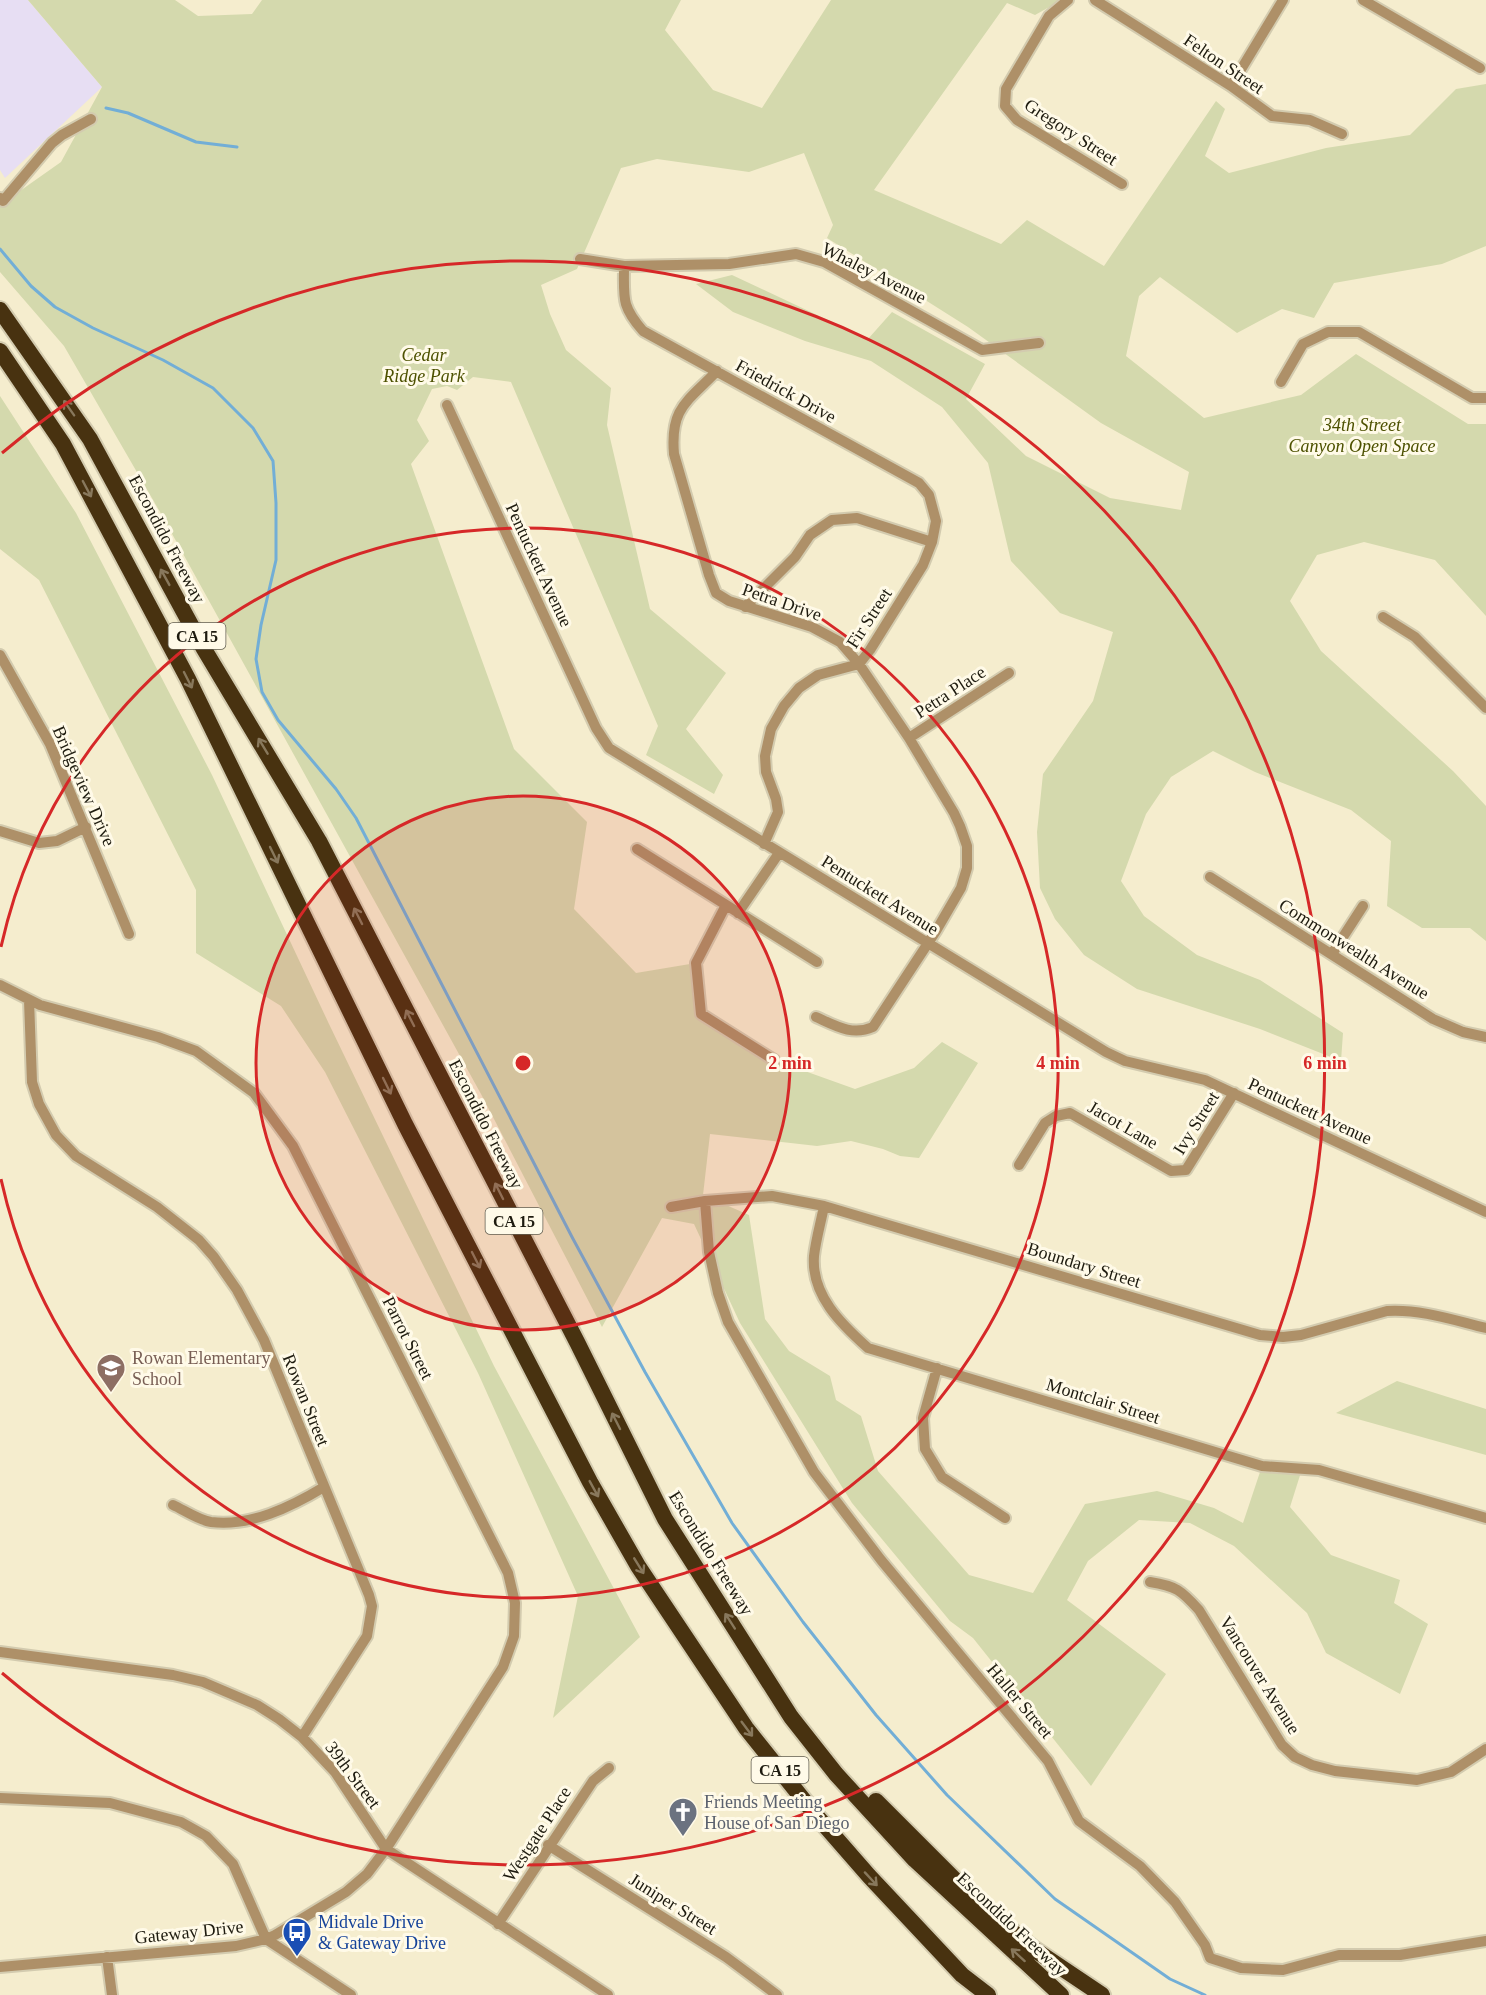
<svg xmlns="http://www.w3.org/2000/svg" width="1486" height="1995" font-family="Georgia,serif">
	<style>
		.commercial { fill: #e7def3 }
		.green { fill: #d4d9ad }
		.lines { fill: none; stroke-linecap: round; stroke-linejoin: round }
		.stream { stroke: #72aed6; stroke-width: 3 }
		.minor-casing { stroke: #d3cbaf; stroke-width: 14 }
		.highway-casing { stroke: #d3cbaf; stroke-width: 20 }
		.minor { stroke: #ae9068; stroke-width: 10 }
		.highway { stroke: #483210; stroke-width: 16 }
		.oneway { stroke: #88785c }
		.ring { fill: none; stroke: #d62828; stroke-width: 3 }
		.labels { text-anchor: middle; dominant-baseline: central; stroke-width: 6; stroke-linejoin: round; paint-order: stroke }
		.shield { fill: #fffae8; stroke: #625e50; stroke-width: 1.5 }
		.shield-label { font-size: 16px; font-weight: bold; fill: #1e1b0f }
		.street-label { font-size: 18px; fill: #1e1b0f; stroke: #fffae8 }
		.park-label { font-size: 18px; font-style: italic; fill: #4d5100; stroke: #fffae8 }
		.education-label { font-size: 18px; fill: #785e54; stroke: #fffae8; text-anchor: start }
		.worship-label { font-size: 18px; fill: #5b616d; stroke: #fffae8; text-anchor: start }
		.transit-label { font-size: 18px; fill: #164399; stroke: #fffae8; text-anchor: start }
		.centre { fill: #d62828; stroke: #fffae8; stroke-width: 3 }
		.ring-label { font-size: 18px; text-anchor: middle; font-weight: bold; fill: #d62828; stroke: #fffae8; stroke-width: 6; stroke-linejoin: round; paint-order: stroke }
	</style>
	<rect width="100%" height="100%" fill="#f5edce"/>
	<path class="commercial" d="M 0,0 L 28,0 L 102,87 L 5,178 L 0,170 Z"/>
	<path class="green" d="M 28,0 L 175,0 L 198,16 L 252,14 L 262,0 L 681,0 L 665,30 L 713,90 L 762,108 L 831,0 L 1062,0 L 1035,15 L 1007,3 L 874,190 L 1001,244 L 1027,220 L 1104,266 L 1216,101 L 1225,109 L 1205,156 L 1229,173 L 1326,148 L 1410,135 L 1456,89 L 1486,84 L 1486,246 L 1442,264 L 1334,283 L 1314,318 L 1282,309 L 1237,333 L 1160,277 L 1139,296 L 1126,356 L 1204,418 L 1301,395 L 1356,354 L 1468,424 L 1486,424 L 1486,616 L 1435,560 L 1364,542 L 1317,555 L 1290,601 L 1321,651 L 1453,771 L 1486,806 L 1486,941 L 1470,928 L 1422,928 L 1387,906 L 1391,841 L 1351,810 L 1255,772 L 1213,751 L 1171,777 L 1146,814 L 1121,881 L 1144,916 L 1197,955 L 1260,980 L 1343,1033 L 1341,1061 L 1260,1029 L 1137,989 L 1084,955 L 1055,919 L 1040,888 L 1037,832 L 1043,774 L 1093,701 L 1113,632 L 1060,613 L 1011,561 L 988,463 L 942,407 L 871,361 L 805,341 L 733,312 L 696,284 L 732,275 L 868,339 L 892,312 L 985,364 L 966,399 L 1026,456 L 1110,498 L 1181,510 L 1189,472 L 1101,423 L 968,327 L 827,238 L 833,225 L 804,153 L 749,172 L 657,159 L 621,168 L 577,269 L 541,285 L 550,314 L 566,350 L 611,388 L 607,425 L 650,609 L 726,673 L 686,729 L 723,775 L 714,794 L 646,755 L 658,726 L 511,382 L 473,377 L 457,390 L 447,386 L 432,389 L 417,420 L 429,441 L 411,464 L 514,749 L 587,822 L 574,909 L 636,973 L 696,963 L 701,1014 L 774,1060 L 855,1089 L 914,1068 L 942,1042 L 978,1063 L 919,1158 L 900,1156 L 883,1149 L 851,1141 L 817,1146 L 710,1134 L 703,1195 L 749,1215 L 765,1319 L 789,1351 L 830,1376 L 836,1400 L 861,1416 L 878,1471 L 969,1575 L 1033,1593 L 1085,1504 L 1157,1491 L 1214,1508 L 1243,1523 L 1262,1466 L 1302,1469 L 1290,1507 L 1331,1555 L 1400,1580 L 1394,1603 L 1428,1624 L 1400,1694 L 1326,1653 L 1307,1613 L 1234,1546 L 1190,1523 L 1139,1520 L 1088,1561 L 1067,1600 L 1166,1674 L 1091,1786 L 973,1638 L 950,1621 L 852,1503 L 740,1323 L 694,1224 L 662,1218 L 602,1327 L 481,1094 L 160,512 L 64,346 L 0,272 L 0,205 L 61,162 L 102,87 Z
		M 0,396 L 76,513 L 212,775 L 329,1024 L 494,1366 L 640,1637 L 553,1718 L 578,1596 L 478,1373 L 325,1072 L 281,1006 L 196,953 L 196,890 L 39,580 L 0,549 Z
		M 1397,1381 L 1486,1409 L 1486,1455 L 1336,1413 Z"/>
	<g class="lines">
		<path class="stream" d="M 106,108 L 128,113 L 196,142 L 237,147
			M 0,249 L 31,286 L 55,307 L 93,328 L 163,360 L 213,388 L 253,428 L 273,461 L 276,503 L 276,560 L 261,625 L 256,659 L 262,692 L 278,720 L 336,789 L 356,818 L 572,1237 L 645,1372 L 732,1523 L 803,1622 L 876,1715 L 947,1795 L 1055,1899 L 1170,1979 L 1205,1995"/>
		<g class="minor-casing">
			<path id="minor" d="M 1068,0 L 1049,16 L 1006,89 L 1005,106 L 1017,120 L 1122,184
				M 1095,0 L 1231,86 L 1272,116 L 1310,120 L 1342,134
				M 1363,0 L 1480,68
				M 1231,86 L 1283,0
				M 0,198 L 3,201 L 52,143 L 62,135 L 91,119
				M 580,259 L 624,266 L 729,264 L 796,254 L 824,262 L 982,350 L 1039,343
				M 624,266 C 624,298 621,306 643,331 L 919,483 L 929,495 L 936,521 L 932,542 L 923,565 L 870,650 L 859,664 L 818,675 L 799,688 L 784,706 L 771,729 L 765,756 L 766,772 L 776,799 L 778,812 L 764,844
				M 717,371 C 687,402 670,408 674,454 L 709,575 L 716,593 L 729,601 L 812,627 L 840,642 L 859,664 L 909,738 L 954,813 L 960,826 L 967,846 L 967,868 L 961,888 L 936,931 L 873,1027 C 852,1036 836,1026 816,1017
				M 1281,382 L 1303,344 L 1328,332 L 1359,332 L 1472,398 L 1486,398
				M 447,405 L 596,728 L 609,748 L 1106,1052 L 1125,1061 L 1205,1080 L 1486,1212
				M 745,607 L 795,557 L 810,535 L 832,520 L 857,518 L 932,542
				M 1383,617 L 1415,637 L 1486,708
				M 0,655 L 50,744 L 129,934
				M 909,738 L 1009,673
				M 0,831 L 39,843 L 57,841 L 86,827
				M 637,849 L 817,962
				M 1210,877 L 1433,1019 L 1463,1032 L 1486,1037
				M 726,905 L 696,963 L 701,1014 L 774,1060
				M 738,913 L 779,853
				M 1332,954 L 1363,906
				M 0,985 L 40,1005 L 158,1037 L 196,1051 L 254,1093 L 293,1146 L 508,1573 L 515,1603 L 514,1636 L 503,1667 L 386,1849 L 367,1874 L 346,1892 L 275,1935 L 266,1939 L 236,1946 L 0,1967
				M 29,1000 L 32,1082 L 39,1104 L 56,1135 L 76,1156 L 157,1207 L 199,1240 L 214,1257 L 237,1290 L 264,1340 L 369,1595 L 372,1606 L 367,1636 L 302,1737
				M 1019,1165 L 1045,1123 L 1056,1116 L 1070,1113 L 1171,1171 L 1186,1170 L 1234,1093
				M 705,1201 L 709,1252 L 718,1293 L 728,1322 L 814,1472 L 881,1560 L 1048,1761 L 1079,1821 L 1140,1866 L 1175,1902 L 1205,1945 L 1210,1958 L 1241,1968 L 1283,1970 L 1339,1955 L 1400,1955 L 1486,1941
				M 824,1206 C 821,1222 816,1239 814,1256 C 811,1295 841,1324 868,1348 L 1262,1466 L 1319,1470 L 1486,1518
				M 671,1207 L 705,1201 L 772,1196 L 824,1206 L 1260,1335 L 1283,1337 L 1301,1335 L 1387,1311 C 1421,1309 1453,1320 1486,1328
				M 937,1368 L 923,1418 L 925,1449 L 942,1477 L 1005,1518
				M 173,1505 C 184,1510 198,1520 211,1522 C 250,1527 291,1507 324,1487
				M 1150,1582 C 1176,1586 1181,1590 1199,1610 L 1282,1745 L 1295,1757 L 1312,1765 L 1335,1771 L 1417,1780 L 1451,1772 L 1486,1749
				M 0,1652 L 173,1675 L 203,1682 L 257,1705 L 279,1719 L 302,1737 L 335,1772 L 386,1849 L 608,1995
				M 0,1798 L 110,1803 L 181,1822 L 206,1836 L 233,1864 L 266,1939 L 351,1995
				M 548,1845 L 726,1957 L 777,1995
				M 498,1924 L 593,1781 L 609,1768
				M 107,1957 L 112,1995"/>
		</g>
		<g class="highway-casing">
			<path id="highway" d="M 0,310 L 90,439 L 204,649 L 319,841 L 577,1342 L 665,1519 L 791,1717 L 836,1774 L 915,1860 L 1061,1995
				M 0,351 L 63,444 L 188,679 L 405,1124 L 590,1482 L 638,1566 L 746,1728 L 814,1813 L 869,1876 L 962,1975 L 988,1995
				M 876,1801 L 981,1906 L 1032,1948 L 1102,1995"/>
		</g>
		<use href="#minor" class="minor"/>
		<use href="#highway" class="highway"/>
	</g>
	<defs><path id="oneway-shaft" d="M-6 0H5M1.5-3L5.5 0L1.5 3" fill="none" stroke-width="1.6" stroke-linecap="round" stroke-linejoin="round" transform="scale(1.5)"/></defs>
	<g class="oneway">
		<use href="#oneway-shaft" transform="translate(69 408) rotate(-125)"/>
		<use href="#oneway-shaft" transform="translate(87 489) rotate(62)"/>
		<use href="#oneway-shaft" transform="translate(165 577) rotate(-119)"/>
		<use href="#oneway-shaft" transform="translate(188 680) rotate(63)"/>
		<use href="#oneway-shaft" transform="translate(263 746) rotate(-121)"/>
		<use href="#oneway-shaft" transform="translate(274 855) rotate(64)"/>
		<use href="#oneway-shaft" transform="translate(358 916) rotate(-117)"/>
		<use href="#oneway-shaft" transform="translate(410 1018) rotate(-117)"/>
		<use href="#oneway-shaft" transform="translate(387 1086) rotate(64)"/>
		<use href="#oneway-shaft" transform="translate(499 1191) rotate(-117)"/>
		<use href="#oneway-shaft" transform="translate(476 1260) rotate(63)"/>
		<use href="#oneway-shaft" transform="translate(616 1421) rotate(-117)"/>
		<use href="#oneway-shaft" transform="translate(594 1489) rotate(61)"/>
		<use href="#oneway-shaft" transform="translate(639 1566) rotate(58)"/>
		<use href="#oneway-shaft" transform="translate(730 1621) rotate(-123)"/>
		<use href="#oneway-shaft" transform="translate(747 1729) rotate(53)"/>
		<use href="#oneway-shaft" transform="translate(871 1879) rotate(47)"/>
		<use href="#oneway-shaft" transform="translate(1018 1955) rotate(-138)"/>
	</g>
	<circle cx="523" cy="1063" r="267" fill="#d62828" fill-opacity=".12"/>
	<g class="ring">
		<circle cx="523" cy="1063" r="267"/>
		<path d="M1 947A535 535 0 1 1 1 1179"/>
		<path d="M2 453A802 802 0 1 1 2 1673"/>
	</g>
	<defs>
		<g id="school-pin" transform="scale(1.5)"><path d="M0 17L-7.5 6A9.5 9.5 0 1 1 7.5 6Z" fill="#8d6e63" stroke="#fffae8"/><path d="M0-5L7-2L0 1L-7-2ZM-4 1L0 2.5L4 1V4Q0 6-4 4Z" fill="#fff"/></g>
		<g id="church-pin" transform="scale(1.5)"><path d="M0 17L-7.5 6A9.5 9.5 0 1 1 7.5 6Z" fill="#6b7280" stroke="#fffae8"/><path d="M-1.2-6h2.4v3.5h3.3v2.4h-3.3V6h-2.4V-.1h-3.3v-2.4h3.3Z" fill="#fff"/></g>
		<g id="bus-pin" transform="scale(1.5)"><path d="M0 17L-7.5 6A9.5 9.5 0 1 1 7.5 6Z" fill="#1a4fb4" stroke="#fffae8"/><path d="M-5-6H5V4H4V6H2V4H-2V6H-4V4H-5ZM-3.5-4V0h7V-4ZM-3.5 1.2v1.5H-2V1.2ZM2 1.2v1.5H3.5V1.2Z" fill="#fff"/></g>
	</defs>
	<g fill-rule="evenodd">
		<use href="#school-pin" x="111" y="1368"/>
		<use href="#church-pin" x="683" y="1812"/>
		<use href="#bus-pin" x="297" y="1932"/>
	</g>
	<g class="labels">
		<g class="shield">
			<rect x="168.5" y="623" width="57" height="26" rx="4.5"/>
			<rect x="485.5" y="1208" width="57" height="26" rx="4.5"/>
			<rect x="751.5" y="1757" width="57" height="26" rx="4.5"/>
		</g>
		<g class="shield-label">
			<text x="197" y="636">CA 15</text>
			<text x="514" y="1221">CA 15</text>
			<text x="780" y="1770">CA 15</text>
		</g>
		<g class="street-label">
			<text transform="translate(1224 64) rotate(34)">Felton Street</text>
			<text transform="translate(1071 132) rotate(33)">Gregory Street</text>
			<text transform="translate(874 273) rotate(27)">Whaley Avenue</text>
			<text transform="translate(786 391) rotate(29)">Friedrick Drive</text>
			<text transform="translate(167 539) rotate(62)">Escondido Freeway</text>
			<text transform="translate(539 565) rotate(65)">Pentuckett Avenue</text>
			<text transform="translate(782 602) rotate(19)">Petra Drive</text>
			<text transform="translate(869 618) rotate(-57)">Fir Street</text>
			<text transform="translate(950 692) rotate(-33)">Petra Place</text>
			<text transform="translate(84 786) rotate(66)">Bridgeview Drive</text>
			<text transform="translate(880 895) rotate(32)">Pentuckett Avenue</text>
			<text transform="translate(1354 949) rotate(32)">Commonwealth Avenue</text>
			<text transform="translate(1310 1111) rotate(25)">Pentuckett Avenue</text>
			<text transform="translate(1196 1123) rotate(-58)">Ivy Street</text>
			<text transform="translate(486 1124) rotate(63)">Escondido Freeway</text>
			<text transform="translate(1123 1125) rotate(30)">Jacot Lane</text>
			<text transform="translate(1084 1265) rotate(17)">Boundary Street</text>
			<text transform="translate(408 1338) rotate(63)">Parrot Street</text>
			<text transform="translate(306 1400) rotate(68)">Rowan Street</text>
			<text transform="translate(1103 1401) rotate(17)">Montclair Street</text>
			<text transform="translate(711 1553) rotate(58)">Escondido Freeway</text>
			<text transform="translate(1260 1675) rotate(58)">Vancouver Avenue</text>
			<text transform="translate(1020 1701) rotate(50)">Haller Street</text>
			<text transform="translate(353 1775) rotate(53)">39th Street</text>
			<text transform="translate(537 1834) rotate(-57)">Westgate Place</text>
			<text transform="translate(673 1904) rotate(32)">Juniper Street</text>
			<text transform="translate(1012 1924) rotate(43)">Escondido Freeway</text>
			<text transform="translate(189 1932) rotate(-6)">Gateway Drive</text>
		</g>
		<g class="park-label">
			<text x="424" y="355">Cedar<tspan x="424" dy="21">Ridge Park</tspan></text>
			<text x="1362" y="425">34th Street<tspan x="1362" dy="21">Canyon Open Space</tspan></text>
		</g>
		<g class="education-label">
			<text x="132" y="1358">Rowan Elementary<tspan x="132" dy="21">School</tspan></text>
		</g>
		<g class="worship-label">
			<text x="704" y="1802">Friends Meeting<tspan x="704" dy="21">House of San Diego</tspan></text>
		</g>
		<g class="transit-label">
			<text x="318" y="1922">Midvale Drive<tspan x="318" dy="21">&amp; Gateway Drive</tspan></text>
		</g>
	</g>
	<circle cx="523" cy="1063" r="9" class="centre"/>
	<g class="ring-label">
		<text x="790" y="1069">2 min</text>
		<text x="1058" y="1069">4 min</text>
		<text x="1325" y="1069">6 min</text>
	</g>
</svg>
